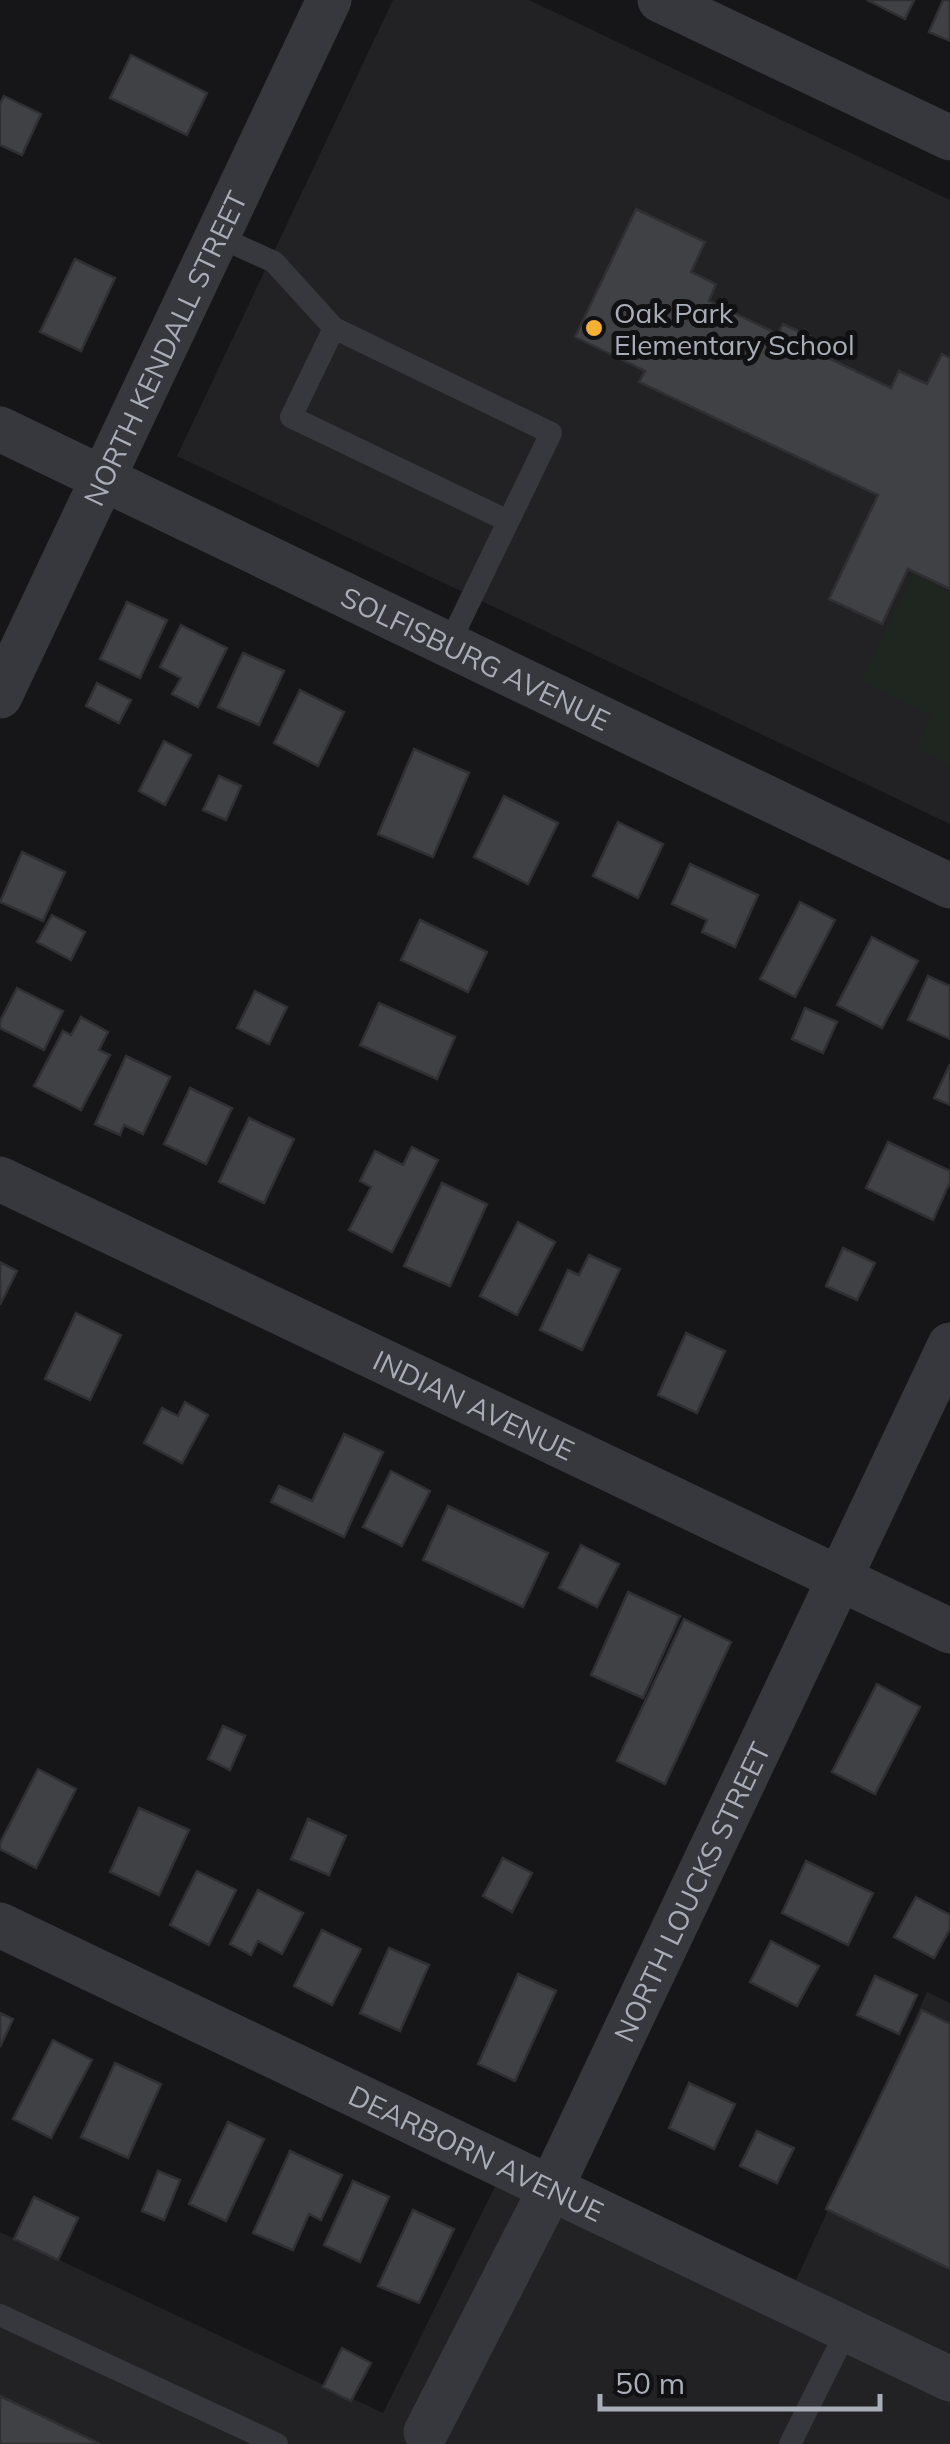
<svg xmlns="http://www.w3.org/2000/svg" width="950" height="2444" font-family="Mulish,sans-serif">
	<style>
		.built { fill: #222225 }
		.green { fill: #1e261f }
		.building { fill: #404145; stroke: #303034; stroke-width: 2.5 }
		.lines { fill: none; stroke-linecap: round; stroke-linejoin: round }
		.service { stroke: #37383d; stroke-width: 22 }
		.minor { stroke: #37383d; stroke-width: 45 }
		.poi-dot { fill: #f2b134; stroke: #111113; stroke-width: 4 }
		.labels { text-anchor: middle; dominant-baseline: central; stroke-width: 10; stroke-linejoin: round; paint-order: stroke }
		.poi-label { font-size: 28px; fill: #a8adb8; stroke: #111113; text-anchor: start }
		.street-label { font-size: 28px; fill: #a8adb8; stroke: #111113 }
	</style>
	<rect width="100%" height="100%" fill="#161618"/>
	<path class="built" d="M 393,0 L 529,0 L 950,200 L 950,824 L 177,456 Z
		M 927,1992 L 950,2003 L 950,2444 L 0,2444 L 0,2232 L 383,2413 L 514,2148 L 796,2280 Z"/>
	<path class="green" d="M 913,573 L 950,592 L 950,765 L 916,748 L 931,716 L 860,681 Z"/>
	<path class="building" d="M 867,0 L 914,0 L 905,19 Z
		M 943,0 L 950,0 L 950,41 L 929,32 Z
		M 131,55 L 207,93 L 187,135 L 110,98 Z
		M 4,96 L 41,114 L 22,155 L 0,145 L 0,104 Z
		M 636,209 L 705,242 L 691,272 L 716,284 L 709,301 L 778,334 L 783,324 L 829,345 L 824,356 L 891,388 L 899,371 L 927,384 L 942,354 L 950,358 L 950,589 L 908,569 L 882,624 L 829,599 L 878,495 L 639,382 L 645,371 L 575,337 Z
		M 75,259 L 115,278 L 81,351 L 40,332 Z
		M 127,602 L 167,620 L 140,678 L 100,659 Z
		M 181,625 L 227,648 L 198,707 L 172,694 L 181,678 L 160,667 Z
		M 243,653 L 284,671 L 259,725 L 218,707 Z
		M 97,683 L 131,700 L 119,723 L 86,706 Z
		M 300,690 L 344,712 L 318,766 L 274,743 Z
		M 164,741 L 191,755 L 165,805 L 139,791 Z
		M 414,749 L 469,773 L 433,857 L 378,834 Z
		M 219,776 L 241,786 L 226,820 L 203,810 Z
		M 504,796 L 558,823 L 528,884 L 474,857 Z
		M 618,822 L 663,844 L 638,898 L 593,876 Z
		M 22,852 L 65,872 L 43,921 L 0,902 Z
		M 690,864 L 758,895 L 735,947 L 702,932 L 707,920 L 672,904 Z
		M 800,902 L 835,920 L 795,997 L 760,979 Z
		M 52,915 L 85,932 L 71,960 L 37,942 Z
		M 420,920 L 487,952 L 468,992 L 401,960 Z
		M 872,937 L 918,961 L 882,1028 L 837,1005 Z
		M 928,976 L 950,986 L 950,1039 L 908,1020 Z
		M 17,988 L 63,1011 L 44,1050 L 0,1028 L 0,1021 Z
		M 255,991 L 287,1007 L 269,1044 L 237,1028 Z
		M 379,1003 L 455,1037 L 437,1079 L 360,1045 Z
		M 805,1008 L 837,1022 L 823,1053 L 792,1039 Z
		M 81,1017 L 108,1032 L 99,1050 L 110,1055 L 81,1110 L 34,1086 L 63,1031 L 71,1035 Z
		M 126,1056 L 170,1077 L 143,1134 L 124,1125 L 120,1135 L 95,1124 Z
		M 950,1064 L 950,1105 L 934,1098 Z
		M 190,1088 L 232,1108 L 206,1164 L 164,1144 Z
		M 249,1118 L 294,1139 L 264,1203 L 219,1182 Z
		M 888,1142 L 950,1171 L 950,1182 L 933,1220 L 866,1188 Z
		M 412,1147 L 438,1160 L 392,1252 L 349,1230 L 371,1187 L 360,1181 L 375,1151 L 403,1165 Z
		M 442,1183 L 487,1204 L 450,1286 L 404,1266 Z
		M 518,1222 L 555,1242 L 517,1315 L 480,1296 Z
		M 843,1248 L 875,1263 L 857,1300 L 826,1286 Z
		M 589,1255 L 620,1269 L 582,1350 L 540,1330 L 568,1270 L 579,1275 Z
		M 0,1262 L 17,1271 L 0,1305 Z
		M 76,1313 L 121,1335 L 90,1400 L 45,1379 Z
		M 686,1333 L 725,1351 L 697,1413 L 658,1395 Z
		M 185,1402 L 208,1415 L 182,1463 L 144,1443 L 162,1408 L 178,1416 Z
		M 344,1434 L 383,1452 L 344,1537 L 271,1502 L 279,1486 L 312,1501 Z
		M 391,1471 L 430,1491 L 402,1546 L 363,1527 Z
		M 448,1506 L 548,1553 L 523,1607 L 423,1560 Z
		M 581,1545 L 619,1564 L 597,1607 L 559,1588 Z
		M 628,1592 L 680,1616 L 643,1698 L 591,1675 Z
		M 684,1619 L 731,1642 L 665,1784 L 617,1761 Z
		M 877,1684 L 920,1707 L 875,1794 L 832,1772 Z
		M 223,1726 L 245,1736 L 230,1770 L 208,1759 Z
		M 38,1769 L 76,1789 L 36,1868 L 0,1849 L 0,1843 Z
		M 139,1808 L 189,1830 L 159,1895 L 110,1872 Z
		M 308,1819 L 346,1836 L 329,1875 L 291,1859 Z
		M 503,1858 L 532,1873 L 512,1912 L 483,1896 Z
		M 806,1861 L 873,1893 L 848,1945 L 782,1913 Z
		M 197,1871 L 236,1890 L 209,1945 L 170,1925 Z
		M 258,1890 L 303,1913 L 282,1954 L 258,1941 L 251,1955 L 230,1944 Z
		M 916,1897 L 950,1915 L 950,1929 L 934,1958 L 894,1937 Z
		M 322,1930 L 361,1949 L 332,2005 L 294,1986 Z
		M 771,1941 L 819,1966 L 797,2006 L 750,1982 Z
		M 389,1948 L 429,1965 L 400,2031 L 360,2013 Z
		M 518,1974 L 556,1991 L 515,2081 L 478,2064 Z
		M 875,1976 L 917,1995 L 899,2034 L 857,2015 Z
		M 922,2010 L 950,2024 L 950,2269 L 826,2209 Z
		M 0,2013 L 13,2019 L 0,2047 Z
		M 53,2040 L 92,2060 L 51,2138 L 13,2119 Z
		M 115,2063 L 161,2084 L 128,2158 L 81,2137 Z
		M 689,2083 L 735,2104 L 714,2149 L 669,2128 Z
		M 228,2122 L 264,2139 L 226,2221 L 189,2204 Z
		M 757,2131 L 794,2148 L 777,2183 L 740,2166 Z
		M 290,2151 L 342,2175 L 321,2220 L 309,2214 L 293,2250 L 253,2233 Z
		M 158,2171 L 180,2180 L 164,2220 L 142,2211 Z
		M 353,2181 L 389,2197 L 360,2262 L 324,2245 Z
		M 34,2197 L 78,2218 L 58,2260 L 14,2239 Z
		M 413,2210 L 454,2229 L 419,2303 L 378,2286 Z
		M 342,2348 L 371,2363 L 351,2401 L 323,2387 Z
		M 0,2396 L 100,2444 L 0,2444 Z"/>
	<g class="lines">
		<path class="service" d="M 219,237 L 274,262 L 334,328 L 551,433 L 449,644
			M 334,328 L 291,417 L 508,521
			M 0,2315 L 277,2444
			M 790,2444 L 847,2330"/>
		<g class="minor">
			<path d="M 660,0 L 950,138"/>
			<path id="s1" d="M 0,429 L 950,886"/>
			<path id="s2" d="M 0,696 L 329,0"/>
			<path id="s3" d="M 0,1179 L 950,1631"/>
			<path id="s4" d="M 0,1925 L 950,2379"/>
			<path id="s5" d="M 426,2432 L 550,2190 L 950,1345"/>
		</g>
	</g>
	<circle class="poi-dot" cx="594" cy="328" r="10"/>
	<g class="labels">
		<g class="poi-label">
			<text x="614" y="312">Oak Park<tspan x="614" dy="32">Elementary School</tspan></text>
		</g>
		<g class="street-label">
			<text stroke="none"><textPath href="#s2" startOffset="385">NORTH KENDALL STREET</textPath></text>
			<text stroke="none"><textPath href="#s1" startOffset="528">SOLFISBURG AVENUE</textPath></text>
			<text stroke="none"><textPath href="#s3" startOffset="525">INDIAN AVENUE</textPath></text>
			<text stroke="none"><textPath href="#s5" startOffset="602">NORTH LOUCKS STREET</textPath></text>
			<text stroke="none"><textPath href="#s4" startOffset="528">DEARBORN AVENUE</textPath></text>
		</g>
	</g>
	<path d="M600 2394v15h280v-15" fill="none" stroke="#a8adb8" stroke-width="5"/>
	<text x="615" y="2394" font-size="30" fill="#a8adb8" stroke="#111113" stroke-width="8" paint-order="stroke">50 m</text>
</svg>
